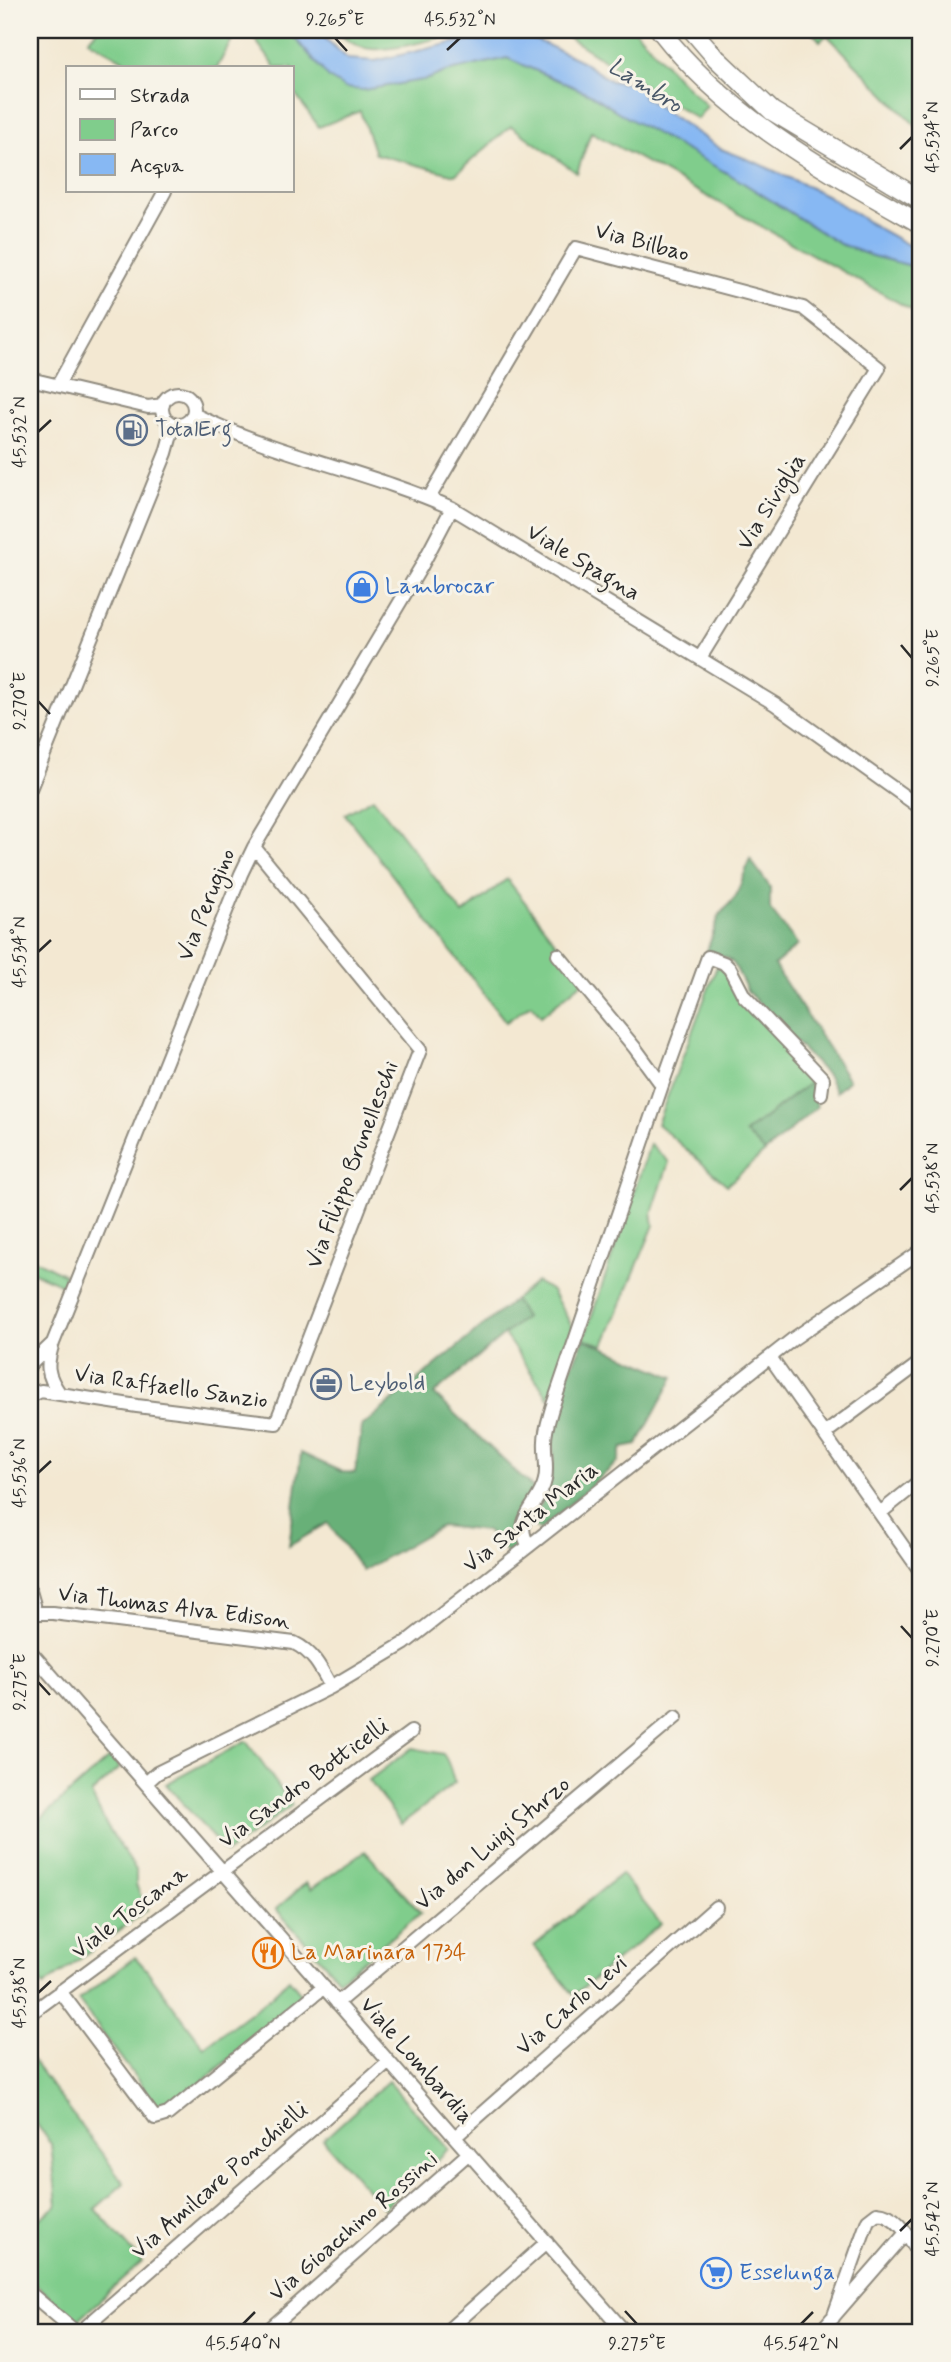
<svg xmlns="http://www.w3.org/2000/svg" width="951" height="2362" font-family="Mynerve,sans-serif">
	<style>
		.green { fill: #80cd8c; stroke: #567c5c; stroke-width: 2 }
		.forest { fill: #68b078; stroke: #4a6e52; stroke-width: 2 }
		.water { fill: #87b8f3; stroke: #59728f; stroke-width: 2 }
		.lines { fill: none; stroke-linecap: round; stroke-linejoin: round }
		.minor-casing { stroke: #8f8a7e; stroke-width: 16 }
		.highway-casing { stroke: #8f8a7e; stroke-width: 21 }
		.minor { stroke: #fff; stroke-width: 12 }
		.highway { stroke: #fff; stroke-width: 18 }
		.ticks { fill: none; stroke: #2b2b2b; stroke-width: 2.5 }
		.labels { text-anchor: middle; dominant-baseline: central; stroke-width: 6; stroke-linejoin: round; paint-order: stroke }
		.street-label { font-size: 23px; fill: #2b2b2b; stroke: #f7f3e8 }
		.service-label { font-size: 23px; fill: #4e5e75; stroke: #f7f3e8; text-anchor: start }
		.shop-label { font-size: 23px; fill: #366cbe; stroke: #f7f3e8; text-anchor: start }
		.food-label { font-size: 23px; fill: #c56008; stroke: #f7f3e8; text-anchor: start }
		.water-label { font-size: 24px; font-style: italic; fill: #475567; stroke: #f7f3e8 }
		.neatline { fill: none; stroke: #2b2b2b; stroke-width: 2.5 }
		.ticks-label { font-size: 18px; text-anchor: middle; fill: #2b2b2b }
	</style>
	<rect width="100%" height="100%" fill="#f7f3e8"/>
	<filter id="ink" filterUnits="userSpaceOnUse"><feTurbulence type="fractalNoise" baseFrequency=".0143" numOctaves="2"/><feDisplacementMap in="SourceGraphic" scale="14" xChannelSelector="R" yChannelSelector="G"/><feConvolveMatrix kernelMatrix="1 2 1 2 8 2 1 2 1" color-interpolation-filters="sRGB"/></filter>
	<filter id="wash" filterUnits="userSpaceOnUse"><feTurbulence type="fractalNoise" baseFrequency=".00686" numOctaves="4" result="noise"/><feDisplacementMap in="SourceGraphic" scale="28" xChannelSelector="R" yChannelSelector="G"/><feGaussianBlur stdDeviation="1.57" result="paint"/><feColorMatrix in="noise" values="0 0 0 0 0 0 0 0 0 0 0 0 0 0 0 0 0 1.4 0 .05"/><feComposite in="paint" operator="in"/></filter>
	<g filter="url(#wash)">
		<rect width="100%" height="100%" fill="#f3e8d2"/>
		<path class="green" d="M 97,30 L 237,30 L 217,68 L 137,68 L 88,40 Z
			M 248,30 L 288,30 L 313,57 L 363,90 L 428,79 L 445,72 L 507,58 L 590,94 L 623,115 L 734,177 L 840,244 L 872,256 L 916,267 L 921,271 L 921,315 L 591,132 L 577,173 L 511,126 L 455,175 L 375,154 L 360,111 L 319,127 L 292,90 L 292,68 L 276,68 Z
			M 334,30 L 473,30 C 447,35 397,51 372,49 C 356,48 345,39 334,30 Z
			M 549,30 L 635,30 L 678,78 L 707,106 L 697,119 L 563,34 Z
			M 811,30 L 921,30 L 921,131 L 827,35 L 820,41 Z
			M 373,798 L 463,914 L 507,879 L 585,980 L 541,1016 L 531,1004 L 506,1022 L 345,814 Z
			M 717,966 L 725,970 L 731,987 L 741,1001 L 816,1078 L 746,1132 L 765,1152 L 727,1185 L 657,1124 Z
			M 650,1144 L 669,1162 L 652,1213 L 654,1225 L 604,1345 L 584,1339 Z
			M 30,1257 L 65,1275 L 62,1285 L 30,1271 Z
			M 536,1282 L 551,1290 L 575,1331 L 549,1398 L 504,1334 L 525,1317 L 514,1300 Z
			M 246,1741 L 292,1805 L 226,1853 L 166,1784 Z
			M 412,1748 L 443,1754 C 451,1764 450,1773 455,1783 L 401,1824 L 369,1780 Z
			M 110,1757 L 120,1768 L 91,1794 L 108,1828 L 136,1870 L 136,1885 L 147,1910 L 43,1986 L 30,1969 L 30,1828 Z
			M 365,1851 L 421,1913 L 339,1980 L 276,1909 L 306,1883 L 311,1889 Z
			M 621,1874 L 661,1924 L 574,1995 L 534,1946 Z
			M 135,1957 L 146,1969 L 204,2047 L 267,2000 L 289,1979 L 303,1996 L 173,2107 L 159,2109 L 78,2000 Z
			M 30,2057 L 124,2183 L 95,2209 L 142,2262 L 77,2321 L 30,2279 L 30,2225 L 57,2206 L 51,2144 L 30,2115 Z
			M 388,2081 L 449,2149 L 384,2208 L 323,2140 Z"/>
		<path class="forest" d="M 750,859 L 770,887 L 770,909 L 798,945 L 774,965 L 849,1080 L 836,1092 L 828,1076 L 748,992 L 734,964 L 727,958 L 707,951 L 719,916 L 736,896 Z
			M 816,1078 L 813,1091 L 817,1107 L 765,1152 L 745,1133 Z
			M 514,1300 L 525,1317 L 434,1394 L 535,1490 C 524,1507 511,1524 519,1545 L 508,1554 L 486,1531 L 441,1526 L 362,1571 L 328,1523 L 289,1546 L 301,1453 L 342,1472 L 355,1473 L 362,1426 Z
			M 584,1339 L 674,1377 L 637,1445 L 622,1448 L 618,1462 L 540,1530 L 530,1523 C 542,1502 552,1482 554,1458 C 554,1449 551,1439 551,1430 C 553,1404 573,1364 584,1339 Z"/>
		<path class="water" d="M 288,30 L 316,30 L 348,59 L 375,61 L 452,43 L 505,37 L 534,39 L 578,59 L 611,81 L 639,85 L 644,97 L 721,149 L 757,163 L 826,195 L 881,230 L 921,252 L 921,271 L 916,267 L 872,256 L 840,244 L 734,177 L 623,115 L 590,94 L 507,58 L 445,72 L 428,79 L 363,90 L 345,88 L 329,78 Z"/>
	</g>
	<g filter="url(#ink)">
		<g class="lines">
			<g class="minor-casing">
				<path id="minor" d="M 30,379 L 148,407 L 163,405
					M 58,385 L 165,191
					M162 409a16 16 0 1 1 32 0a16 16 0 1 1-32 0Z
					M 193,414 C 276,455 368,471 452,508 L 775,704 L 921,808
					M 429,498 L 576,248 L 803,308 L 879,368 L 700,658
					M 30,789 L 166,453 L 174,424
					M 558,955 L 635,1048 L 662,1085
					M 770,1357 L 921,1572
					M 30,1365 L 53,1343
					M 60,1394 C 46,1374 46,1365 53,1343 L 241,874 L 254,847 L 421,567 L 452,508
					M 30,1396 L 41,1391 L 137,1406 L 276,1423 L 420,1050 L 254,847
					M 824,1434 L 921,1362
					M 880,1513 L 921,1480
					M 529,1546 C 511,1518 540,1506 545,1480 C 548,1467 544,1454 545,1441 C 545,1430 549,1419 552,1408 L 662,1085 L 708,957 L 724,963 L 730,969 L 744,996 L 823,1079 L 821,1094
					M 30,1591 L 34,1605 L 30,1617
					M 33,1613 L 53,1613 L 294,1643 C 313,1652 321,1668 331,1687
					M 30,1651 L 625,2332
					M 146,1783 L 157,1773 L 331,1687 L 405,1643 L 793,1339 L 921,1251
					M 60,1991 L 155,2118 L 168,2114 L 324,1987
					M 337,2003 L 676,1717
					M 30,2014 L 411,1732
					M 455,2137 L 716,1907
					M 30,2293 L 76,2332
					M 833,2318 L 868,2220 L 877,2213 C 899,2214 910,2240 921,2257
					M 80,2332 L 389,2062
					M 266,2332 L 469,2153
					M 446,2332 L 547,2242
					M 820,2332 L 905,2234"/>
			</g>
			<g class="highway-casing">
				<path id="highway" d="M 660,30 C 730,120 824,169 921,224
					M 692,30 L 716,58 L 772,111 L 921,200"/>
			</g>
			<use href="#minor" class="minor"/>
			<use href="#highway" class="highway"/>
		</g>
	</g>
	<path class="ticks" d="M 335,38 L 347,51M 447,50 L 460,38M 900,149 L 912,137M 38,432 L 51,420M 901,645 L 912,658M 38,701 L 50,714M 38,952 L 51,940M 900,1190 L 912,1178M 38,1473 L 51,1461M 901,1626 L 912,1638M 38,1682 L 50,1695M 38,1993 L 51,1981M 900,2231 L 912,2219M 625,2311 L 637,2324M 243,2324 L 255,2312M 801,2324 L 813,2312"/>
	<defs>
		<g id="fuel-ring" transform="scale(1.575)"><circle r="9.5" fill="#f7f3e8" stroke="#5c6f8a" stroke-width="1.5"/><path d="M-5.5-6h7V0h2V4h1.3V-2.5L3-4.5l.8-.8L6-3V5H2.5V1h-1V6h-7ZM-4.2-4.7v3.2H.2V-4.7Z" fill="#5c6f8a"/></g>
		<g id="shop-ring" transform="scale(1.575)"><circle r="9.5" fill="#f7f3e8" stroke="#3f7fe0" stroke-width="1.5"/><path d="M-5-2.5h2.3a2.7 3.5 0 0 1 5.4 0H5L5.5 6h-11ZM-1.5-2.5h3a1.5 2.3 0 0 0-3 0Z" fill="#3f7fe0"/></g>
		<g id="office-ring" transform="scale(1.575)"><circle r="9.5" fill="#f7f3e8" stroke="#5c6f8a" stroke-width="1.5"/><path d="M-6-3h4V-5.5h4V-3h4V5H-6ZM-1-4.5V-3h2v-1.5ZM-6 0V1H6V0Z" fill="#5c6f8a"/></g>
		<g id="restaurant-ring" transform="scale(1.575)"><circle r="9.5" fill="#f7f3e8" stroke="#e8710a" stroke-width="1.5"/><path d="M-5-6h1v4h1v-4h1v4h1v-4h1v5L-1.5 .5V6h-2V.5L-5-1ZM5-6V6H3V1.5H1.5Q1.5-4 5-6Z" fill="#e8710a"/></g>
		<g id="supermarket-ring" transform="scale(1.575)"><circle r="9.5" fill="#f7f3e8" stroke="#3f7fe0" stroke-width="1.5"/><path d="M-6-5.5h2.5l.6 2H6L4.5 2H-2.5L-4.4-4H-6ZM-1.5 3.2a1.3 1.3 0 1 0 .1 0ZM3 3.2a1.3 1.3 0 1 0 .1 0Z" fill="#3f7fe0"/></g>
	</defs>
	<g fill-rule="evenodd">
		<use href="#fuel-ring" x="132" y="430"/>
		<use href="#shop-ring" x="362" y="587"/>
		<use href="#office-ring" x="326" y="1384"/>
		<use href="#restaurant-ring" x="268" y="1953"/>
		<use href="#supermarket-ring" x="716" y="2273"/>
	</g>
	<g class="labels">
		<g class="street-label">
			<text transform="translate(642 243) rotate(15)">Via Bilbao</text>
			<text transform="translate(772 502) rotate(-58)">Via Siviglia</text>
			<text transform="translate(583 563) rotate(31)">Viale Spagna</text>
			<text transform="translate(207 905) rotate(-68)">Via Perugino</text>
			<text transform="translate(353 1165) rotate(-69)">Via Filippo Brunelleschi</text>
			<text transform="translate(171 1388) rotate(8)">Via Raffaello Sanzio</text>
			<text transform="translate(531 1518) rotate(-38)">Via Santa Maria</text>
			<text transform="translate(174 1608) rotate(7)">Via Thomas Alva Edison</text>
			<text transform="translate(304 1784) rotate(-36)">Via Sandro Botticelli</text>
			<text transform="translate(493 1844) rotate(-40)">Via don Luigi Sturzo</text>
			<text transform="translate(130 1913) rotate(-37)">Viale Toscana</text>
			<text transform="translate(572 2006) rotate(-41)">Via Carlo Levi</text>
			<text transform="translate(416 2061) rotate(49)">Viale Lombardia</text>
			<text transform="translate(220 2181) rotate(-41)">Via Amilcare Ponchielli</text>
			<text transform="translate(354 2227) rotate(-41)">Via Gioacchino Rossini</text>
		</g>
		<g class="service-label">
			<text x="155" y="430">TotalErg</text>
			<text x="349" y="1384">Leybold</text>
		</g>
		<g class="shop-label">
			<text x="385" y="587">Lambrocar</text>
			<text x="739" y="2273">Esselunga</text>
		</g>
		<g class="food-label">
			<text x="291" y="1953">La Marinara 1734</text>
		</g>
		<g class="water-label">
			<text transform="translate(645 86) rotate(32)">Lambro</text>
		</g>
	</g>
	<rect width="951" height="2362" fill="none" stroke="#f7f3e8" stroke-width="77"/>
	<rect x="66" y="66" width="228" height="126" fill="#f7f3e8" stroke="#a5a39c" stroke-width="2"/>
	<rect x="80" y="89" width="35" height="10" fill="#ffffff" stroke="#a5a39c" stroke-width="2"/>
	<text x="130" y="102" font-size="21" fill="#2b2b2b">Strada</text>
	<rect x="80" y="119" width="35" height="21" fill="#80cd8c" stroke="#a5a39c" stroke-width="2"/>
	<text x="130" y="136" font-size="21" fill="#2b2b2b">Parco</text>
	<rect x="80" y="154" width="35" height="21" fill="#87b8f3" stroke="#a5a39c" stroke-width="2"/>
	<text x="130" y="172" font-size="21" fill="#2b2b2b">Acqua</text>
	<rect x="38" y="38" width="874" height="2286" class="neatline"/>
	<g class="ticks-label">
		<text x="335" y="25">9.265°E</text>
		<text x="460" y="25">45.532°N</text>
		<text transform="translate(932 137) rotate(-90)" y="6">45.534°N</text>
		<text transform="translate(19 432) rotate(-90)" y="6">45.532°N</text>
		<text transform="translate(932 658) rotate(-90)" y="6">9.265°E</text>
		<text transform="translate(19 701) rotate(-90)" y="6">9.270°E</text>
		<text transform="translate(19 952) rotate(-90)" y="6">45.534°N</text>
		<text transform="translate(932 1178) rotate(-90)" y="6">45.538°N</text>
		<text transform="translate(19 1473) rotate(-90)" y="6">45.536°N</text>
		<text transform="translate(932 1638) rotate(-90)" y="6">9.270°E</text>
		<text transform="translate(19 1682) rotate(-90)" y="6">9.275°E</text>
		<text transform="translate(19 1993) rotate(-90)" y="6">45.538°N</text>
		<text transform="translate(932 2219) rotate(-90)" y="6">45.542°N</text>
		<text x="243" y="2349">45.540°N</text>
		<text x="637" y="2349">9.275°E</text>
		<text x="801" y="2349">45.542°N</text>
	</g>
</svg>
